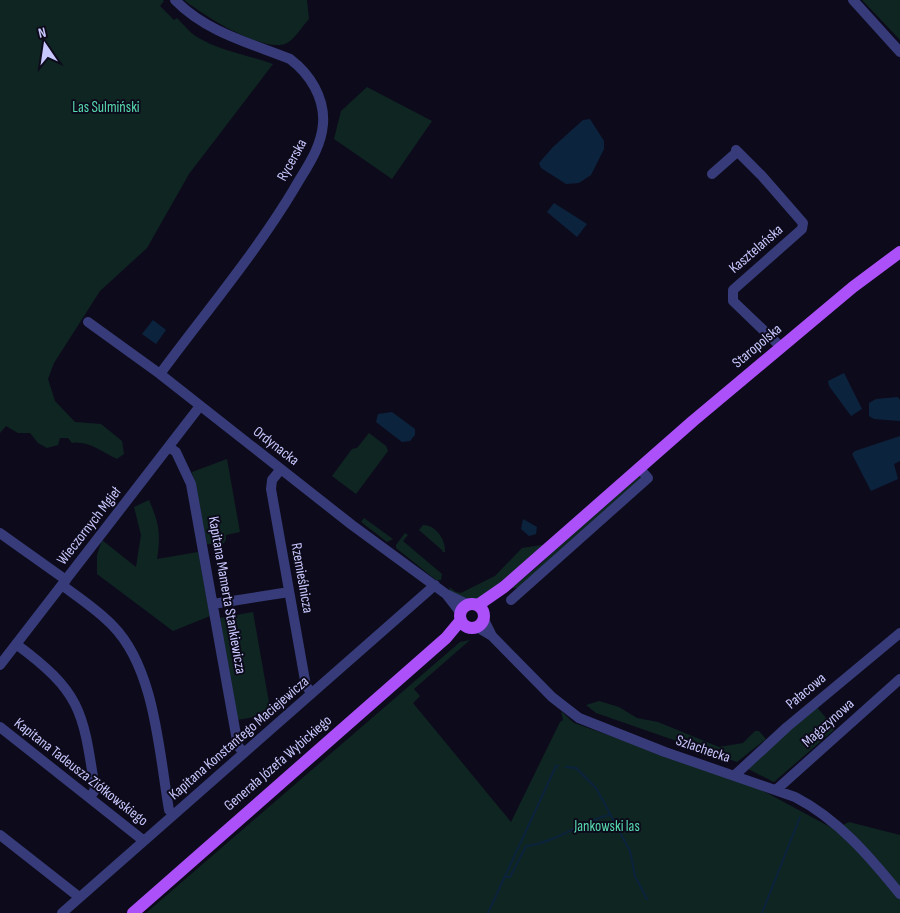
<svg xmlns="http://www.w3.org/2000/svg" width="900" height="913" font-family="'Sofia Sans Condensed',sans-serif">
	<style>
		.green { fill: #0f2522 }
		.water { fill: #0c233e }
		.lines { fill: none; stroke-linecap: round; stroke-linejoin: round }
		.stream { stroke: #0c233e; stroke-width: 2 }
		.minor { stroke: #373b79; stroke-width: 10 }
		.major { stroke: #ac51fa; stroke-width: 12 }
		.labels { text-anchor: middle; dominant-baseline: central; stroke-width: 4; stroke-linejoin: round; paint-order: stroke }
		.park-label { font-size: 15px; fill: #56daae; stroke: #0d0b1b }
		.street-label { font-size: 15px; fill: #c8c7fd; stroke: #0d0b1b }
	</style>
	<rect width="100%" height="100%" fill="#0d0b1b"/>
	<path class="green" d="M 0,0 L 163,0 L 164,1 L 160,6 L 174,20 L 177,18 C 183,24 190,33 197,37 C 220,51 248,55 273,64 L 189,174 L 147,248 L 100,291 L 54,363 L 48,379 L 55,401 L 75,422 L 101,424 L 122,441 L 124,454 L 117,459 C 102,452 88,440 72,443 L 68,438 L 60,438 L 58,445 L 47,448 L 38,443 L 30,433 L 18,433 L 6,426 L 0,433 Z
		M 184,0 L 307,0 L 309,19 C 302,26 294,41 285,44 C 261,52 203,15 184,0 Z
		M 862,0 L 900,0 L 900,40 Z
		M 367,87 L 432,121 L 392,179 L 334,139 L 341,111 Z
		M 369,433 L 386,446 L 388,451 L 356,494 L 332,476 L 352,449 L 357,448 Z
		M 227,459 L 240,532 L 226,535 L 226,540 L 221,547 L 216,548 L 214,544 L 207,544 L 192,472 Z
		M 639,476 L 642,478 L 518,588 L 511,588 C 528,574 543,564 556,547 Z
		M 149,500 C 159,523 161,534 157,559 L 198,552 L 210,616 L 173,631 L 97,574 L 97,555 L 102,540 L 136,567 L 141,535 L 134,507 Z
		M 364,518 L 393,539 L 387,542 L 361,522 Z
		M 423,525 C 436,525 446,540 445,552 L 442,552 L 443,551 L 419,530 Z
		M 405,533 L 408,535 L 403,541 L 442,574 L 441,580 L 436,580 L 396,548 L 396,545 Z
		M 548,544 C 534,556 492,597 476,599 C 466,601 458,595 450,591 L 449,587 L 456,592 L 461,593 L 495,576 L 522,548 Z
		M 253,612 L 271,714 L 237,720 L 220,618 Z
		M 470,640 L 414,689 L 420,696 L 413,703 L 511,822 L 560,722 L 563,720 L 561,711 L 574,723 L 756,787 L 834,829 L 849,822 L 900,835 L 900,913 L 146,913 L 460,642 Z
		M 599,701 L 619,707 L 637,718 L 658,722 L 719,747 L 743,743 L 755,731 L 759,731 L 766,739 L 737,762 L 596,713 L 586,705 Z
		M 816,706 L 835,729 L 774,782 L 744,767 Z"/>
	<path class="water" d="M 590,119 L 604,141 L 604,149 L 591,175 L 579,183 L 566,184 L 541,168 L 539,163 L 553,147 L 583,120 Z
		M 554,203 L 587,224 L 577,237 L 547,212 Z
		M 153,320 L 166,330 L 156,344 L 142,334 Z
		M 844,373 L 862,409 L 851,416 L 829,386 L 828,381 Z
		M 898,397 L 900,400 L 900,421 L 874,419 L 869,416 L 869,403 L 876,399 Z
		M 392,412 L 415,429 L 415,435 L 410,441 L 402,442 L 376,422 L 378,414 Z
		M 900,436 L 900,461 L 894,464 L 898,479 L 871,491 L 852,454 L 855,451 Z
		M 523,519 L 537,527 L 536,534 L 529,536 L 521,529 Z"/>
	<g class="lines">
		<path class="stream" d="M 566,767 L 576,768 L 596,788 L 630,851 L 635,876 L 647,899
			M 504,877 L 510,877 L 526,846 C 555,843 580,822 609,815
			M 488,913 L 556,766 L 558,766
			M 762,913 L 800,817"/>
		<path class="minor" d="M 853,0 L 900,52
			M 736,150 L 762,176 L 803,223 L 802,229 L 733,290 L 733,301 L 781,347
			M 712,174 L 737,152
			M 88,322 L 160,374 L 352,525 L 446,594 L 467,604
			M 160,374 C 205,313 255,254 294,189 C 306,168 321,149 323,124 C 325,98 310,74 290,59 C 250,43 206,32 175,0
			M 169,447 L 176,452 L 191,484 L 238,746 L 244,753
			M 281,469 L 272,480 L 271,489 L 306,686 L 312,693
			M 0,533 L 66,580
			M 62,585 C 79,598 98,610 113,626 C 155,669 159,752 169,810 L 173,815
			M 446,594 L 460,612
			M 511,600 L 648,478 L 640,469
			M 213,604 L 289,592
			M 484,620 L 492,636
			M 477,627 L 492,636 L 552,697 L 579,718 L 665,752 L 795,797 C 838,819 870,857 900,894
			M 16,644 C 82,693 83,711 95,790 L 90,797
			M 0,665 L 200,406
			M 0,727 L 144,841
			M 735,775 L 787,727 L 900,633
			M 776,790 L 900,679
			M 0,835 L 79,897
			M 62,913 L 435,585"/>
		<path class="major" d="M460 616a12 12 0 1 1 24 0a12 12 0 1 1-24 0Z
			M 478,605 L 504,587 L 693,421 L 853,287 L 900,252
			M 133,913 L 446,638 L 461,620"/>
	</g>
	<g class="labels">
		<g class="park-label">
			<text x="106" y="107">Las Sulmiński</text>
			<text x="607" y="826">Jankowski las</text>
		</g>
		<g class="street-label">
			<text transform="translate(292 160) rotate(-61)">Rycerska</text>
			<text transform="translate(756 249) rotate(-41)">Kasztelańska</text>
			<text transform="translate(757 346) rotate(-40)">Staropolska</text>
			<text transform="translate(276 446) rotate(38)">Ordynacka</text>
			<text transform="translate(89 526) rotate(-52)">Wieczornych Mgieł</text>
			<text transform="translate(302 578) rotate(80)">Rzemieślnicza</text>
			<text transform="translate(227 595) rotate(80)">Kapitana Mamerta Stankiewicza</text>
			<text transform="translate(806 691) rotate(-40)">Pałacowa</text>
			<text transform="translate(828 723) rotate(-42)">Magazynowa</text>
			<text transform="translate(239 738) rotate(-41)">Kapitana Konstantego Maciejewicza</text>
			<text transform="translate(703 749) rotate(19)">Szlachecka</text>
			<text transform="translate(278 763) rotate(-41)">Generała Józefa Wybickiego</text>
			<text transform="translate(81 772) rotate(38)">Kapitana Tadeusza Ziółkowskiego</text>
		</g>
	</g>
	<g transform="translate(45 45) rotate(347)" stroke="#0d0b1b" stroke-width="4" paint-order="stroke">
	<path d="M0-4L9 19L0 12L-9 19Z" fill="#c8c7fd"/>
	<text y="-8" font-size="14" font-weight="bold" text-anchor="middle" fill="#c8c7fd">N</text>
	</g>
</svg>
